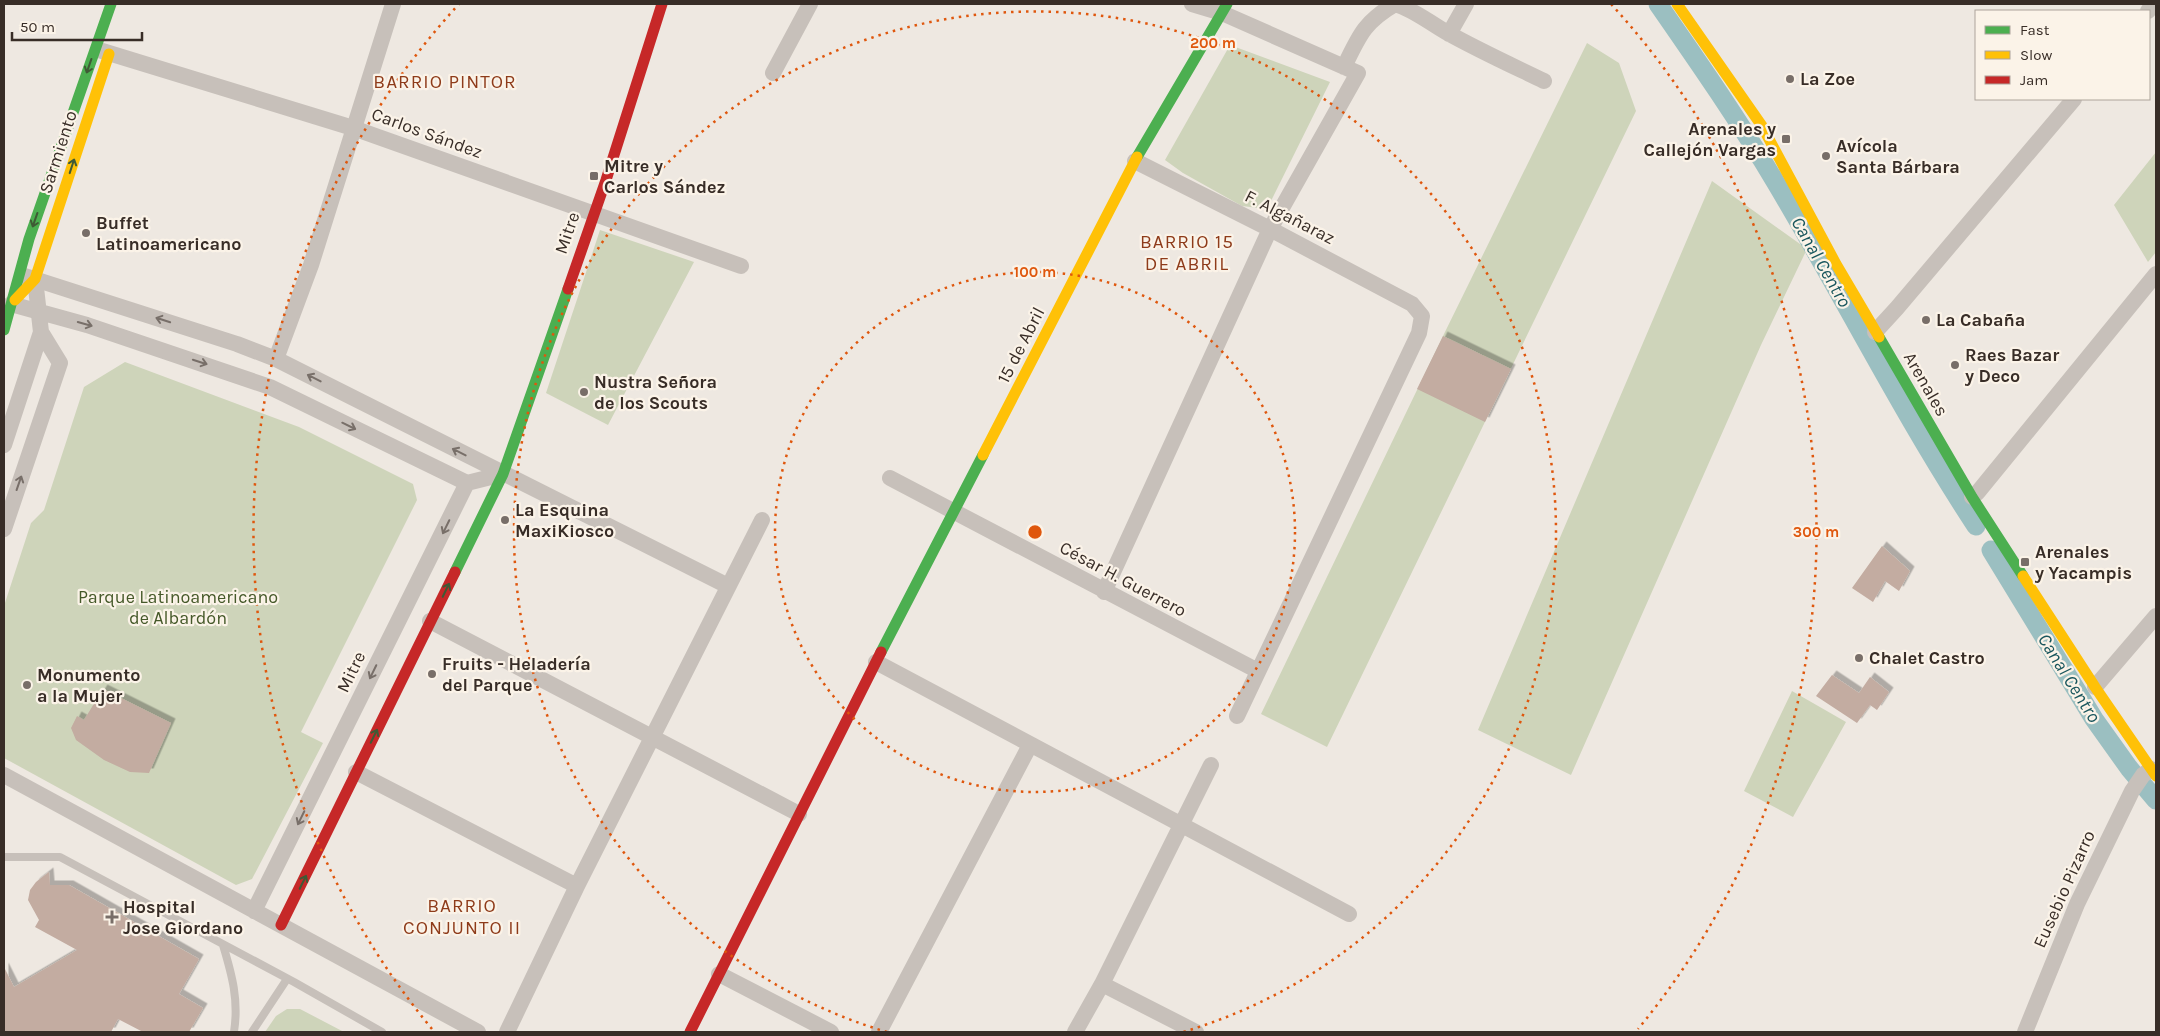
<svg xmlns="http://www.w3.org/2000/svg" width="2160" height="1036" font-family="Karla,sans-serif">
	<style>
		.green { fill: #ced4ba }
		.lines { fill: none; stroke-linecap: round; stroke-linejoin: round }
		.canal { stroke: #9bbfc1; stroke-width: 19 }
		.building { fill: #c3aca1; filter: url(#shadow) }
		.lane { stroke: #c7c0ba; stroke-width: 8 }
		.street { stroke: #c7c0ba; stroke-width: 16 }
		.fast { stroke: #4caf50; stroke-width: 11 }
		.slow { stroke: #ffc107; stroke-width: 11 }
		.jam { stroke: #c62828; stroke-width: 11 }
		.oneway { stroke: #3f5a35 }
		.oneway2 { stroke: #786f69 }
		.ring { fill: none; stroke: #df570d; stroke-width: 2.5; stroke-dasharray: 2.5 5 }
		.poi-dot { fill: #786e68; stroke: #fbf3e8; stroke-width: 2 }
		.labels { text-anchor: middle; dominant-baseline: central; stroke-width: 4.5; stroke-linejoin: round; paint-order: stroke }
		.poi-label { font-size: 18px; font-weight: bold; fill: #382d27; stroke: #fbf3e8; text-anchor: start }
		.street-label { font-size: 18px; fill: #382d27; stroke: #fbf3e8 }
		.park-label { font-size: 18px; fill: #455929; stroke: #fbf3e8 }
		.neighbourhood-label { font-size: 19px; letter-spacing: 1px; fill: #8e3b1a; stroke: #fbf3e8 }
		.water-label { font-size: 19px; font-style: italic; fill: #19565d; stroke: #fbf3e8 }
		.centre { fill: #df570d; stroke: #fbf3e8; stroke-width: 2.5 }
		.ring-label { font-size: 15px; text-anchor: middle; font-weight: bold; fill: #df570d; stroke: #fbf3e8; stroke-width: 4.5; stroke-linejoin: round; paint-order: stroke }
	</style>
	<defs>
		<filter id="shadow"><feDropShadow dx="4.5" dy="-4.5" stdDeviation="0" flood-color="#0004"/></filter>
	</defs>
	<rect width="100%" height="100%" fill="#eee8e1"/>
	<path class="green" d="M 1587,43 L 1619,63 L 1636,111 L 1327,747 L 1261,714 L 1443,336 Z
		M 1230,45 L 1330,82 L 1267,209 L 1242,206 L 1183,173 L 1165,160 Z
		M 2156,152 L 2156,252 L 2148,262 L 2114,205 Z
		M 1712,181 L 1807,249 L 1761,345 L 1571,775 L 1478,730 Z
		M 600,230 L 694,262 L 608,425 L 546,393 Z
		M 125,362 L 299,427 L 413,484 L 417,500 L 301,732 L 323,743 L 252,879 L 236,885 L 4,758 L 4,606 L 31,523 L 44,510 L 84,387 Z
		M 1792,691 L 1846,722 L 1793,817 L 1744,791 Z
		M 287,1009 L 300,1009 L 344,1032 L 265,1032 L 276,1016 Z"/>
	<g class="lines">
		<path class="canal" d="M 1658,4 C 1699,63 1740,122 1776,183 C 1844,297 1903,415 1976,526
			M 1991,550 L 2094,719 L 2129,768 L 2156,800"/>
	</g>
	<path class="building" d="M 1443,336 L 1511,369 L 1485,422 L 1417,389 Z
		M 1882,546 L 1910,571 L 1899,591 L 1885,581 L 1873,602 L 1852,588 Z
		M 1832,675 L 1859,693 L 1870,677 L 1889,692 L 1877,710 L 1870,705 L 1857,723 L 1816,696 Z
		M 103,689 L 171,723 L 149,773 L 130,772 L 104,760 L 76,740 L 71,728 L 77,716 L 84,720 Z
		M 49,872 L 50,885 L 69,885 L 199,959 L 179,994 L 203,1008 L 189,1032 L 143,1032 L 118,1019 L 111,1032 L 4,1032 L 4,967 L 14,987 L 77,950 L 35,927 L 39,920 L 28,900 L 30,890 L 36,882 Z"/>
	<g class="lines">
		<path class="lane" d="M 4,857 L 60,857 L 294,982 L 382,1032
			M 223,945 C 232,975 239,1000 234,1032
			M 252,1032 L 287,979"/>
		<path class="street" d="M 1395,4 C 1413,9 1430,23 1446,32 C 1478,50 1511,65 1544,81
			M 2148,11 L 2154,4
			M 1449,34 L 1466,4
			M 99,50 L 353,128 L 741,266
			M 1344,67 C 1359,36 1364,22 1395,4
			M 773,73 L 810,4
			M 1135,161 L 1270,229 L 1412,304 L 1422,316 L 1419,333 L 1237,716
			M 25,276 L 237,344 L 276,359 L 728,586
			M 11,304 L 87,325 L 270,387 L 467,483
			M 1875,332 L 1897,308 L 2074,99
			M 276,359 L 311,265 L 393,4
			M 4,445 L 41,332 L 35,279
			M 890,478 L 1258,671
			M 1972,497 L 1978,492 L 2156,274
			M 4,529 L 60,363 L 41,332
			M 1104,592 L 1270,229 L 1358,73 L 1222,13 L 1192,4
			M 430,621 L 799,814
			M 876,662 L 1349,914
			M 2095,687 L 2156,616
			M 356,772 L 577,886
			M 4,775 L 478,1032
			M 254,911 L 467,483 L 503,474
			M 719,974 L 831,1032
			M 1102,984 L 1196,1032
			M 507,1032 L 577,886 L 762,520
			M 879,1032 L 1030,745
			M 1075,1032 L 1102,984 L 1211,765
			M 2025,1032 L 2077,904 L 2132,791 L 2143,775 L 2151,769"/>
		<path class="fast" d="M 1137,157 L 1227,4
			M 4,330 L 29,239 L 111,4
			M 1879,337 L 1972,497 L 2023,576
			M 455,572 L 503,474 L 568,289
			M 881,652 L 983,455"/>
		<path class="slow" d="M 1677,4 L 1762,126 L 1836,264 L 1879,337
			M 15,300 L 35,279 L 109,54
			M 983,455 L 1137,157
			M 2023,576 L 2095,687 L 2156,776"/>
		<path class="jam" d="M 568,289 L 606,180 L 662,4
			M 281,925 L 455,572
			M 690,1032 L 881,652"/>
	</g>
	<defs><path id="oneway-shaft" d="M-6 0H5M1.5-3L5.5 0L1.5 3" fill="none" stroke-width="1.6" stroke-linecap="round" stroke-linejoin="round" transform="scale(1.25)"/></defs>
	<g class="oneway">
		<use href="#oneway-shaft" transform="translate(89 66) rotate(109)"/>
		<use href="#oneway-shaft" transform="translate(72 166) rotate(-72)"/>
		<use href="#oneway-shaft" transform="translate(35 220) rotate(109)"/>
		<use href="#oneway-shaft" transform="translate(446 590) rotate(-64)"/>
		<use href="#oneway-shaft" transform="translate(374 736) rotate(-64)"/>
		<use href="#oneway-shaft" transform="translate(303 882) rotate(-64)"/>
	</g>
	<g class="oneway2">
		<use href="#oneway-shaft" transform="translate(163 320) rotate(-162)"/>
		<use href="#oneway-shaft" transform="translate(85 324) rotate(16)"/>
		<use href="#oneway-shaft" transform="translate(200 362) rotate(18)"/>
		<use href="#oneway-shaft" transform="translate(314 378) rotate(-153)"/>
		<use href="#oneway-shaft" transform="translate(349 426) rotate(26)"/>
		<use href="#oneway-shaft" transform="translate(459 452) rotate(-153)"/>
		<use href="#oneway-shaft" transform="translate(19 483) rotate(-71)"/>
		<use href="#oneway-shaft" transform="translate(446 527) rotate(116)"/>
		<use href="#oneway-shaft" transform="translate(373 672) rotate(116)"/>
		<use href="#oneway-shaft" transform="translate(301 818) rotate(116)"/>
	</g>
	<g class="ring">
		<circle cx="1035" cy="532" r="260"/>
		<path d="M887 1032A521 521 0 1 1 1183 1032"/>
		<path d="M432 1029A781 781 0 0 1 459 4M1611 4A781 781 0 0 1 1638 1029"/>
	</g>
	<g class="poi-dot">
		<circle cx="1790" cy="79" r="5"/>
		<rect x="1781" y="134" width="10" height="10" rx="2.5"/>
		<circle cx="1826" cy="156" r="5"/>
		<rect x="589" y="171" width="10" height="10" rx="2.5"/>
		<circle cx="86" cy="233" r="5"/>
		<circle cx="1926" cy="320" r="5"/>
		<circle cx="1955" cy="365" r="5"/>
		<circle cx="584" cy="392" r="5"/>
		<circle cx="505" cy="520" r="5"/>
		<rect x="2020" y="557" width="10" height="10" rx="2.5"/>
		<circle cx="1859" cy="658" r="5"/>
		<circle cx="432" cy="674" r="5"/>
		<circle cx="27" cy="685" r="5"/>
		<path d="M109.5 909.5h5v5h5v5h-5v5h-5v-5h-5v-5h5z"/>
	</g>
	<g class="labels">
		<g class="poi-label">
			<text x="1800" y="79">La Zoe</text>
			<text x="1776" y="129" text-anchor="end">Arenales y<tspan x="1776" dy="21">Callejón Vargas</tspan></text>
			<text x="1836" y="146">Avícola<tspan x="1836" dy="21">Santa Bárbara</tspan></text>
			<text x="604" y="166">Mitre y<tspan x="604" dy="21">Carlos Sández</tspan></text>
			<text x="96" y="223">Buffet<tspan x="96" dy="21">Latinoamericano</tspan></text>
			<text x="1936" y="320">La Cabaña</text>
			<text x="1965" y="355">Raes Bazar<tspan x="1965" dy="21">y Deco</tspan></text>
			<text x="594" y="382">Nustra Señora<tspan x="594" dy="21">de los Scouts</tspan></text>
			<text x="515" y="510">La Esquina<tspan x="515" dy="21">MaxiKiosco</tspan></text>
			<text x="2035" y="552">Arenales<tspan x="2035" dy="21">y Yacampis</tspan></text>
			<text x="1869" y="658">Chalet Castro</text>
			<text x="442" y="664">Fruits - Heladería<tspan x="442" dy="21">del Parque</tspan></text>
			<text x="37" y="675">Monumento<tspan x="37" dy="21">a la Mujer</tspan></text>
			<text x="123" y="907">Hospital<tspan x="123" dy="21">Jose Giordano</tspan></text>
		</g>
		<g class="street-label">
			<text transform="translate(427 133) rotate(20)">Carlos Sández</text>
			<text transform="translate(58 152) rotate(-72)">Sarmiento</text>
			<text transform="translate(1290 217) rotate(27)">F. Algañaraz</text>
			<text transform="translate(567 233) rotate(-71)">Mitre</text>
			<text transform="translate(1021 345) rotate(-63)">15 de Abril</text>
			<text transform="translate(1926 384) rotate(60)">Arenales</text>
			<text transform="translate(1123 579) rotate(28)">César H. Guerrero</text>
			<text transform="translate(351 672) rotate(-64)">Mitre</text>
			<text transform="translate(2064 889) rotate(-66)">Eusebio Pizarro</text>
		</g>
		<g class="park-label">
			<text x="178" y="597">Parque Latinoamericano<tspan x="178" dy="21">de Albardón</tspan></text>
		</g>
		<g class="neighbourhood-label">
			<text x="445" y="82">BARRIO PINTOR</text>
			<text x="1187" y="242">BARRIO 15<tspan x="1187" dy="22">DE ABRIL</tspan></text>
			<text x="462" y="906">BARRIO<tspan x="462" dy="22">CONJUNTO II</tspan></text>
		</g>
		<g class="water-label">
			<text transform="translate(1821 262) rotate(60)">Canal Centro</text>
			<text transform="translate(2069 678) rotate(58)">Canal Centro</text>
		</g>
	</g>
	<circle cx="1035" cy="532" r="8" class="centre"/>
	<g class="ring-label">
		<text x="1213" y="48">200 m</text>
		<text x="1035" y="277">100 m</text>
		<text x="1816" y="537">300 m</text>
	</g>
	<rect width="2160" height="1036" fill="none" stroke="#382d27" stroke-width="10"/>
	<rect x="1975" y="10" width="175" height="90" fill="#fbf3e8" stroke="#ada49b"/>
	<rect x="1985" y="26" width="25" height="8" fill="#4caf50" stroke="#ada49b"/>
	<text x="2020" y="35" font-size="15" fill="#382d27">Fast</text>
	<rect x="1985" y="51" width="25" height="8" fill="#ffc107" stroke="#ada49b"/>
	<text x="2020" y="60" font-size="15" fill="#382d27">Slow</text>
	<rect x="1985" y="76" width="25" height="8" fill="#c62828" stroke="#ada49b"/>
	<text x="2020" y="85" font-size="15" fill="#382d27">Jam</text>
	<path d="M12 32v8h130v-8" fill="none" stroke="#382d27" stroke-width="2.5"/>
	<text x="20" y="32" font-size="15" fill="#382d27" stroke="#fbf3e8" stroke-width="4" paint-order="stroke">50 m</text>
</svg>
